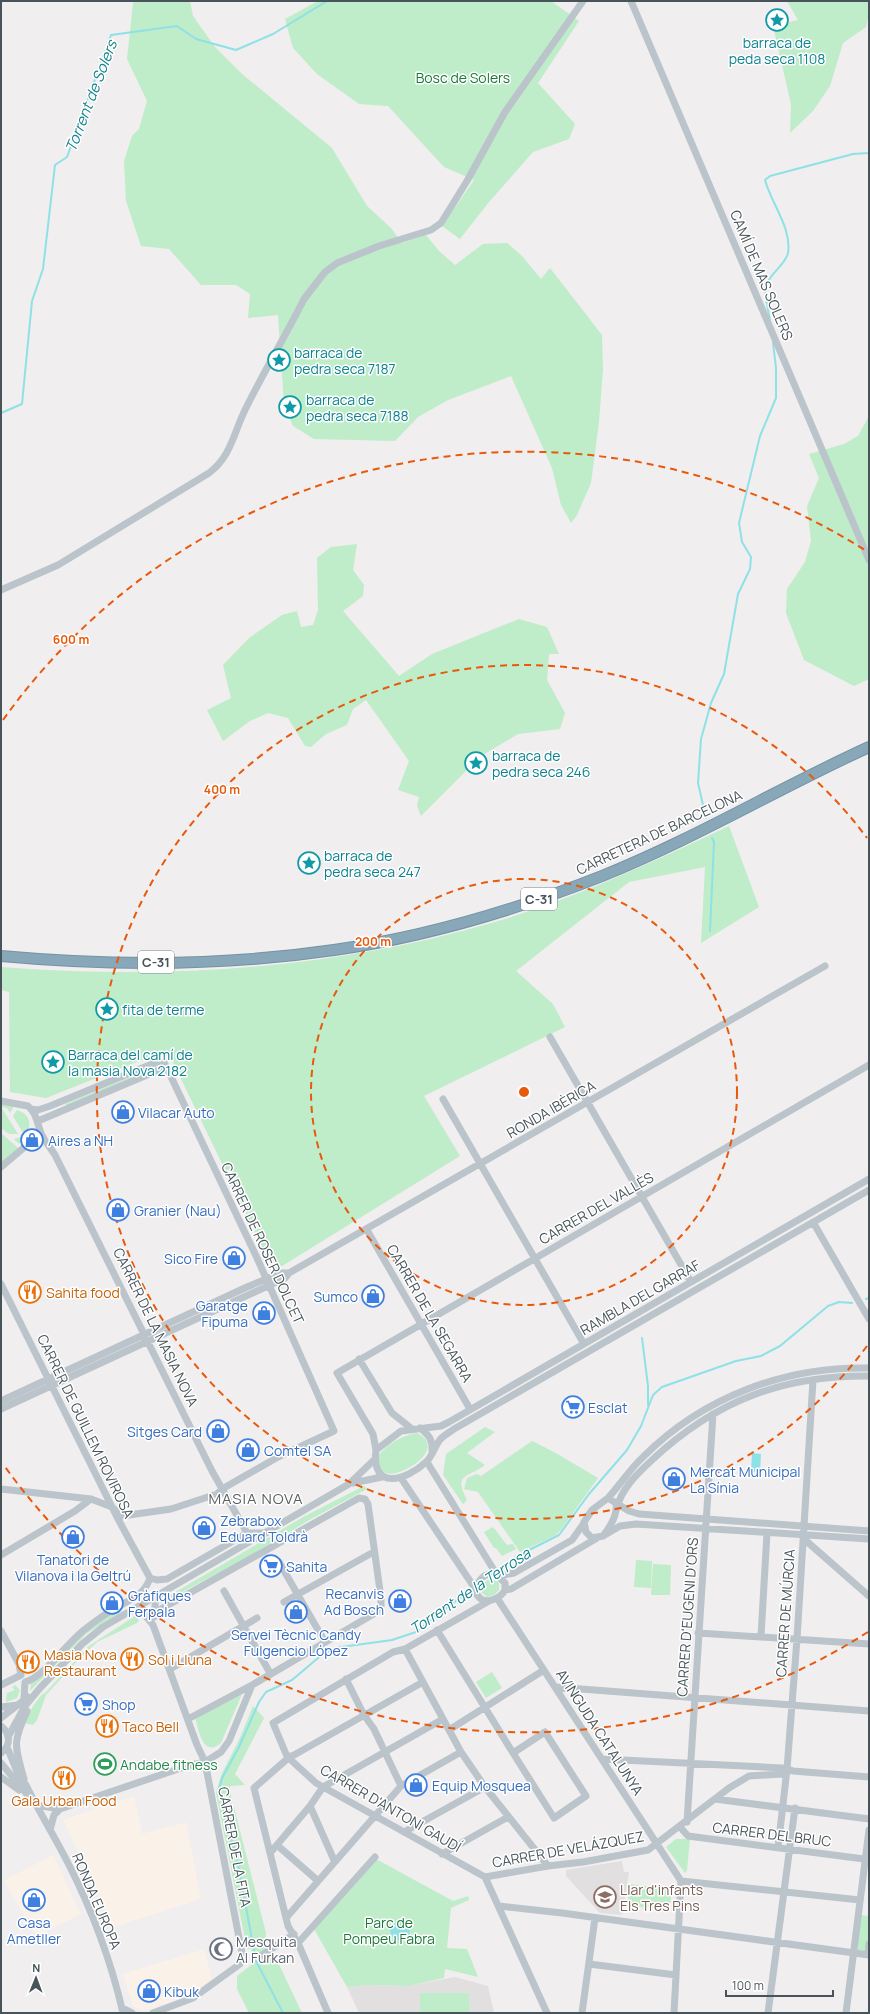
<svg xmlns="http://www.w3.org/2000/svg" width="870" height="2014" font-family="Manrope,sans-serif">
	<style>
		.commercial { fill: #faf2e8 }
		.education { fill: #e1dfdf }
		.green { fill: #bfecc9 }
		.water { fill: #8ee1e6 }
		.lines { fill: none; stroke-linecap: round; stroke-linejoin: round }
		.stream { stroke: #8ee1e6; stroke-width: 2 }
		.highway-casing { stroke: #7493a5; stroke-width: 12 }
		.minor { stroke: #bac4ca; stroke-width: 7 }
		.highway { stroke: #88a8ba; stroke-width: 10 }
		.ring { fill: none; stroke: #e8590c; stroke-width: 2; stroke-dasharray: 7 5 }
		.labels { text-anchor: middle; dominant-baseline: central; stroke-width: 3; stroke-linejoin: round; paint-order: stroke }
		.shield { fill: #fff; stroke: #7e878c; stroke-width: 1 }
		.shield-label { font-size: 13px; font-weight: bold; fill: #47545a }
		.culture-label { font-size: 14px; fill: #0d838f; stroke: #fff; text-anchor: start }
		.park-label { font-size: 14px; fill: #1d773c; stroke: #fff }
		.street-label { font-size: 14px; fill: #47545a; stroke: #fff }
		.shop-label { font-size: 14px; fill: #366cbe; stroke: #fff; text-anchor: start }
		.food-label { font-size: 14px; fill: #c56008; stroke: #fff; text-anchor: start }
		.leisure-label { font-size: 14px; fill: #27864d; stroke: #fff; text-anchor: start }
		.education-label { font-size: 14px; fill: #785e54; stroke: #fff; text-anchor: start }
		.worship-label { font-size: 14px; fill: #5b616d; stroke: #fff; text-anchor: start }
		.water-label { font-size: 15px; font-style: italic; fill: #14838a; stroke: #fff }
		.neighbourhood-label { font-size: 15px; letter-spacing: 1px; fill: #5b5f62; stroke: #fff }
		.centre { fill: #e8590c; stroke: #fff; stroke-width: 2 }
		.ring-label { font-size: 12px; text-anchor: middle; font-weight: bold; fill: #e8590c; stroke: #fff; stroke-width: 3; stroke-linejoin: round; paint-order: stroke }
	</style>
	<rect width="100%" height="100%" fill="#f0eeee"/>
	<path class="commercial" d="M 134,1796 L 142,1834 L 186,1822 L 201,1899 L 113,1927 L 63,1820 Z
		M 53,1855 L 81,1914 L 37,1936 L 3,1881 Z
		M 204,1949 L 212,1979 L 187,1996 L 150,2009 L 141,2010 L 133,2006 L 123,1974 Z"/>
	<path class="education" d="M 622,1861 L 624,1872 L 629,1872 L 622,1915 L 600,1913 L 566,1876 L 566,1870 Z
		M 455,1977 L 488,1986 L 494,2013 L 359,2013 L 347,1987 L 369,1985 L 408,1986 Z"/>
	<path class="green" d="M 138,1 L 190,1 L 193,16 L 215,47 L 242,74 L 332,148 L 367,206 L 391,228 L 402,243 L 426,235 L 439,251 L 455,265 L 483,244 L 507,243 L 522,256 L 541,279 L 550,268 L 602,335 L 603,369 L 599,422 L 591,483 L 577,515 L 571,523 L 561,505 L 552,468 L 511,376 L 448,400 L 418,417 L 395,441 L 314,439 L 293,426 L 284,404 L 278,315 L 248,318 L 250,294 L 236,285 L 201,285 L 169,249 L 141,246 L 126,201 L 124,161 L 132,136 L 139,129 L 147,101 L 127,59 L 133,3 Z
		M 318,1 L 551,1 L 579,21 L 538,83 L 575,124 L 569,139 L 533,152 L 489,202 L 460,239 L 442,226 L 474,180 L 444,167 L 388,106 L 359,104 L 317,74 L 293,48 L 285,19 Z
		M 787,1 L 869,1 L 869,15 L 866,27 L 843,43 L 830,86 L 813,111 L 790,133 L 791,104 L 773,26 L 798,20 Z
		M 869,416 L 869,679 L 854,686 L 804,660 L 786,613 L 787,589 L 805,562 L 811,541 L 807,506 L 819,478 L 809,454 L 844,444 L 858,436 Z
		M 357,544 L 353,570 L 364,585 L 363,596 L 343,611 L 399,676 L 432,654 L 519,619 L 547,627 L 559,654 L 549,654 L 547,680 L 565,713 L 560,729 L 518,734 L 481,756 L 421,816 L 417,806 L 419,797 L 398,790 L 409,761 L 366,700 L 353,709 L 347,725 L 326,734 L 311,747 L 305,746 L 288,718 L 268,713 L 250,721 L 223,741 L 207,710 L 231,698 L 223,665 L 249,638 L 282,615 L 297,611 L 301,627 L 313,625 L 318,610 L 317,558 L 331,547 Z
		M 729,826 L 759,907 L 701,943 L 705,867 L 629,882 L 516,971 L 553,1004 L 565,1027 L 424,1096 L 460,1156 L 274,1271 L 167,1050 L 46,1098 L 10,1092 L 9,992 L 1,990 L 1,967 C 167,980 335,969 495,922 C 576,898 653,862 729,826 Z
		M 143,1072 L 143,1074 L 66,1106 L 65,1104 Z
		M 1,1105 L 14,1106 L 10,1113 L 7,1108 L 1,1107 L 18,1134 L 9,1134 L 1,1128 Z
		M 17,1110 C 36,1116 30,1133 19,1144 L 14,1139 L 25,1136 L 13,1116 Z
		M 1,1133 L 18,1148 L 1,1163 Z
		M 485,1427 L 495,1432 L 467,1453 L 485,1465 C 468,1478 453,1473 467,1500 L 463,1504 L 443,1475 L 446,1454 Z
		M 417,1433 C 450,1449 398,1479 386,1473 C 379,1470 379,1463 378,1457 C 385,1445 403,1435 417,1433 Z
		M 532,1441 L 554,1452 L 598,1478 L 560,1531 L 556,1535 L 520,1552 L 478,1492 L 464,1489 L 467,1478 L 477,1474 L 481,1476 Z
		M 364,1486 L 367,1489 L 311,1519 L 241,1561 L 161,1603 L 161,1601 L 167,1597 L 305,1516 Z
		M 493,1527 L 507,1545 L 513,1544 L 516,1549 L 502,1556 L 496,1548 L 494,1548 L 484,1532 Z
		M 636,1560 L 652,1561 L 651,1588 L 634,1587 Z
		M 653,1564 L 671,1565 L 670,1595 L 651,1595 Z
		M 489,1579 L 499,1582 L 499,1590 L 494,1595 L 487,1597 L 481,1592 L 481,1585 Z
		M 123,1611 L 86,1634 L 30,1691 L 31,1682 L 74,1642 L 110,1614 Z
		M 135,1616 L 139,1620 L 137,1623 L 97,1642 L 80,1658 L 46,1695 L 37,1720 L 33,1725 L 24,1723 L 33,1706 L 43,1693 L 44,1694 L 89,1646 Z
		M 492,1672 L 502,1688 L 486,1698 L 476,1682 Z
		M 15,1685 L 20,1690 L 17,1698 L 6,1702 L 7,1693 L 15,1690 L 12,1687 Z
		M 242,1694 L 221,1743 C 203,1758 199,1731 195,1718 Z
		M 253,1706 L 264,1718 L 235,1774 L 245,1785 L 230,1786 L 232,1807 L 234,1807 L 266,1933 L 265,1949 L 253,1957 L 251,1949 L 247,1949 L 216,1793 L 222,1773 L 239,1740 Z
		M 676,1839 L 690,1839 L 687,1870 L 685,1873 L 666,1847 Z
		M 376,1859 L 453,1901 L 468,1896 L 469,1900 L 451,1908 L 447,1948 L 467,1949 L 478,1977 L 445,1969 L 444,1978 L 408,1986 L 369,1985 L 347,1987 L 314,1929 Z
		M 630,1884 L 672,1890 L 669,1911 L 627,1905 Z
		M 860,1915 L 869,1916 L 869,1935 L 866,1952 L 856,1950 Z
		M 274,1954 L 302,2013 L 249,2013 L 237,1989 L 237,1976 L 255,1962 Z
		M 420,1993 L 469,1993 L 469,2013 L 420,2013 Z"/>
	<path class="water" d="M 752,1453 L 761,1454 L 760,1472 L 751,1472 Z
		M390 1930a10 10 0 1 1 20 0a10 10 0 1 1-20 0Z"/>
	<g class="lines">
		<path class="stream" d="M 770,321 C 769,313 764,295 766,287 C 768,274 785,266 788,253 C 792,228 771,203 765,180 L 770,176 L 853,154 L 869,153
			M 1,413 L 22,404 L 32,301 L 43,269 L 55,165 L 67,157 L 111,35 L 177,26 L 196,39 L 236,50 L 273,34 L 327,1
			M 706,818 L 698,783 L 701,739 L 711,703 L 724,674 L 738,594 L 750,569 L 751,557 L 742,542 L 739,523 L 760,436 L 776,398 L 776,368 L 773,343
			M 710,931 L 714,842 L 712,838
			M 866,1299 L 869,1298
			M 642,1338 L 648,1386 L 648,1405
			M 496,1571 L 517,1556 L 559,1535 L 589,1494 L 627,1450 L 641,1426 L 653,1395 L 662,1387 L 736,1361 L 761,1356 L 780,1346 L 828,1306 L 839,1302 L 852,1303
			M 283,2013 L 256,1961 L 238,1864 L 219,1789 L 222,1778 L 238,1749 L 259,1702 L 266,1692 L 292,1680 L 324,1653 L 341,1647 L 392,1640 L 416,1632 L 471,1589"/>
		<g class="highway-casing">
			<path id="highway" d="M 1,956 C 111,966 224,966 334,950 C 425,937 516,910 602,876 C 694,839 779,788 869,747"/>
		</g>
		<path class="minor" d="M 631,1 L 869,560
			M 1,590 L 58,565 L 209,473 C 231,457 234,432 245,410 C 263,373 285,337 304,299 L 325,272 L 337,263 L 379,246 L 431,230 L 441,223 L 467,181 L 505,112 L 583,1
			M 550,1037 L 691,1282
			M 443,1099 L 584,1344
			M 1,1101 L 28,1106 C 37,1114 37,1123 41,1133 C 44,1141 51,1148 55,1155 L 212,1471 L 247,1533
			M 38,1121 L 166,1067
			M 1,1167 L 41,1133
			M 869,1179 L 449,1422 L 441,1426 L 401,1431 L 376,1450 C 371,1491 406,1481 426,1462 C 432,1457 434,1448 439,1441 C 442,1436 449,1433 454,1429 L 869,1190
			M 813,1222 L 869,1319
			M 367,1230 L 470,1409
			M 1,1284 L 117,1517 L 150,1578
			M 359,1359 L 392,1413 L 412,1429
			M 1,1401 L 247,1287 L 280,1273 L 289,1273
			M 1,1409 L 285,1278 L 289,1273 L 825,966
			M 420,1428 C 429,1435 433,1440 432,1451
			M 376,1450 L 373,1434 L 337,1373 L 869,1065
			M 401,1478 L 472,1584 C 474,1588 475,1593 478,1596 C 485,1606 501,1598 505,1590 L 505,1583 L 497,1575 L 427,1462
			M 353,1483 L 382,1477
			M 1,1489 L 91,1499 L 112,1507 L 122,1516 L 171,1509 L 217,1494 L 222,1489 L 278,1457 L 334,1431 L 257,1258 L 164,1062 L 157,1062 L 50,1106 L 38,1110 L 31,1109
			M 608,1498 C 620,1485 630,1469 643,1457 C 703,1397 785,1366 869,1368
			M 608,1498 L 616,1503 C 618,1514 610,1527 603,1536 L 592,1538 L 586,1532 L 584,1522 L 592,1510 Z
			M 616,1503 L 629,1511 L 639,1514 L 869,1531
			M 617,1508 C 621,1489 638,1473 652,1460 C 715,1401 783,1375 869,1376
			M 603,1536 L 620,1526 L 636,1524 L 869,1539
			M 804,1539 L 869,1596
			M 1,1555 L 75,1511 L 91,1499
			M 279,1562 L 325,1642
			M 499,1576 L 514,1573 L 572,1540 L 584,1523
			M 475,1590 C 479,1579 485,1571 497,1575
			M 505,1590 L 511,1589 L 597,1538
			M 224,1591 L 270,1673
			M 497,1598 L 681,1881
			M 284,1602 L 370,1554
			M 134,1609 L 145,1615 L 153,1625 L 197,1745 L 205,1762 L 242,1953 L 240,1964 L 193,1998 L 153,2013
			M 154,1617 L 156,1596
			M 437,1630 L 513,1753
			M 1,1631 L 19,1664 L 21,1675
			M 698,1633 L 869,1644
			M 761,1636 L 767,1533
			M 405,1649 L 461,1752 L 485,1787 L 548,1866
			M 170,1669 L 257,1618
			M 346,1679 L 364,1715 L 374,1729 L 401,1786
			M 1,1685 L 21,1675
			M 555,1687 L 869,1711
			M 24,1699 L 25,1682 C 45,1676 65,1645 84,1630 C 93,1623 103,1615 114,1609 C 129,1600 144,1596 150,1578 L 157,1580 L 167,1579 L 247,1533 L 266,1533
			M 1,1707 L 18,1705
			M 1,1718 L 28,1697
			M 188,1719 L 252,1685
			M 1,1726 C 11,1734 11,1745 1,1753
			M 449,1730 L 544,1670
			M 545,1732 L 586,1796 L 554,1818 L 513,1753 Z
			M 8,1737 L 25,1706 L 40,1688 L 82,1644 L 103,1627 L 349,1484 L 375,1459
			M 7,1747 L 18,1774 L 26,1785 C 39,1812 55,1837 68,1863 C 92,1910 111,1961 123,2013
			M 288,1757 L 286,1760 L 254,1788 L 288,1926 L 298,1943 L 328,2013
			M 288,1757 L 294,1755 L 423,1682
			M 602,1759 L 782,1768 L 793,1771 L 869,1777
			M 1,1763 L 30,1798
			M 1,1777 L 19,1790
			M 24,1779 C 15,1746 12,1744 27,1711
			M 715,1799 L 869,1819
			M 36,1805 L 60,1809
			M 310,1806 L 334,1860
			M 687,1822 L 713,1414
			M 680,1827 L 688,1836 L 864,1859
			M 50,1830 L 54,1815 L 60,1809 L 187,1766 L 205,1762 L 221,1752 L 229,1741 L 252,1685 L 377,1612 L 381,1606 L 381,1598 L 368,1504 L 365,1499 L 359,1498 L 154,1613
			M 404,1832 L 485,1787
			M 277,1845 L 317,1880
			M 778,1848 L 787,1769 L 797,1639 L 813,1380
			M 270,1853 L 310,1806 L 323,1787 L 443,1719
			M 442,1854 L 508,1817
			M 485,1877 L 316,1783 L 292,1761 L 286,1754 L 273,1723 L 393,1652 L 405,1649 L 489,1601
			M 485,1877 L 548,1866 L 583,1862 L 648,1850 L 729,1788 L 749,1776 L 783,1774 L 787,1769
			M 485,1877 L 547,2013
			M 681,1881 L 860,1900
			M 499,1906 L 562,1913 L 869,1955
			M 286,1918 L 401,1786 L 461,1752
			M 298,1943 L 375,1857
			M 868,1955 L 869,1944
			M 259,1957 L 294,1934
			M 589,1964 L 676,1975
			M 122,2008 L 132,2013
			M 582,2013 L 595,1918
			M 674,2013 L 681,1881
			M 768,2013 L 795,1808
			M 846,2013 L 869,1830"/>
		<use href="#highway" class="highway"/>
	</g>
	<g class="ring">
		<circle cx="524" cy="1092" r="213"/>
		<path d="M867 1346A427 427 0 1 1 867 838"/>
		<path d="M868 1632A640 640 0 0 1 3 1464M3 720A640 640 0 0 1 868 552"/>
	</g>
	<defs>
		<g id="sight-ring" transform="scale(1.15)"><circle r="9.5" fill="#fff" stroke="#0f9aa8" stroke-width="1.5"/><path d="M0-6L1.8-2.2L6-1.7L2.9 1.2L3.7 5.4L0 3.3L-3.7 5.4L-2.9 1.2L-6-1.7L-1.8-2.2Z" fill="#0f9aa8"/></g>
		<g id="shop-ring" transform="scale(1.15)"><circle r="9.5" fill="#fff" stroke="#3f7fe0" stroke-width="1.5"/><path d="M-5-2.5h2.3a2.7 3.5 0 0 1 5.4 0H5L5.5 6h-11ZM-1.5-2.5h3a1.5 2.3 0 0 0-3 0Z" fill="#3f7fe0"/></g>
		<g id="restaurant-ring" transform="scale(1.15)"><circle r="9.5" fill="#fff" stroke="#e8710a" stroke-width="1.5"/><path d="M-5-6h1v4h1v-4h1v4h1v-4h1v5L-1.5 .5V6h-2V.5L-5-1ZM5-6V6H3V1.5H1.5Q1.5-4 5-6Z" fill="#e8710a"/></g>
		<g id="supermarket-ring" transform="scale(1.15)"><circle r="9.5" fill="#fff" stroke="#3f7fe0" stroke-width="1.5"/><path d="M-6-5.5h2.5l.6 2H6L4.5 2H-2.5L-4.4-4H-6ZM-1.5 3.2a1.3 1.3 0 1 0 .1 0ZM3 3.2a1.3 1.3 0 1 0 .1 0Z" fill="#3f7fe0"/></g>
		<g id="stadium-ring" transform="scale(1.15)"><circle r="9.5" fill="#fff" stroke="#2e9e5b" stroke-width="1.5"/><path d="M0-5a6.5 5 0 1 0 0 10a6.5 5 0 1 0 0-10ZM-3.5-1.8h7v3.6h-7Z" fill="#2e9e5b"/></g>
		<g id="school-ring" transform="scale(1.15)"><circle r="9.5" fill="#fff" stroke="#8d6e63" stroke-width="1.5"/><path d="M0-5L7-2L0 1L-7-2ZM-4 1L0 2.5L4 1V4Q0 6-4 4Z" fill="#8d6e63"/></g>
		<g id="mosque-ring" transform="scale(1.15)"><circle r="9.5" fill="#fff" stroke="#6b7280" stroke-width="1.5"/><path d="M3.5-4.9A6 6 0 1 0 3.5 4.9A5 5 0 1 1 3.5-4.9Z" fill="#6b7280"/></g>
	</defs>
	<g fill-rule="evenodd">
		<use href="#sight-ring" x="777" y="20"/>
		<use href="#sight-ring" x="279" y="360"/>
		<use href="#sight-ring" x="290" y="407"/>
		<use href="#sight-ring" x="476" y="763"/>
		<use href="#sight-ring" x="309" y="863"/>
		<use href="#sight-ring" x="107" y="1009"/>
		<use href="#sight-ring" x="53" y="1062"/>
		<use href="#shop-ring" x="123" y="1112"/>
		<use href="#shop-ring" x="32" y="1140"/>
		<use href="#shop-ring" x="118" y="1210"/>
		<use href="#shop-ring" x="234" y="1258"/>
		<use href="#restaurant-ring" x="30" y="1292"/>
		<use href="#shop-ring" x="373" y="1296"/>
		<use href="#shop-ring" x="264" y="1313"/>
		<use href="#supermarket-ring" x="573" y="1407"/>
		<use href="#shop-ring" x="218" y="1431"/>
		<use href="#shop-ring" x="248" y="1450"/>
		<use href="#shop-ring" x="674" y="1479"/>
		<use href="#shop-ring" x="204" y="1528"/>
		<use href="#shop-ring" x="73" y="1537"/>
		<use href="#supermarket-ring" x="271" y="1566"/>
		<use href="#shop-ring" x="400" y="1601"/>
		<use href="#shop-ring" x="112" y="1603"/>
		<use href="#shop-ring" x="296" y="1612"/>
		<use href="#restaurant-ring" x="132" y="1659"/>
		<use href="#restaurant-ring" x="28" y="1662"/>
		<use href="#supermarket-ring" x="86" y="1704"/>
		<use href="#restaurant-ring" x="107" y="1726"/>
		<use href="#stadium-ring" x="105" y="1764"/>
		<use href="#restaurant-ring" x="64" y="1778"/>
		<use href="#shop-ring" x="416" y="1785"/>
		<use href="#school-ring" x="605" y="1897"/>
		<use href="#shop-ring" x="34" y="1900"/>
		<use href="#mosque-ring" x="221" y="1949"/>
		<use href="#shop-ring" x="149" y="1991"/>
	</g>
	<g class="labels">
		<g class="shield">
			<rect x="521" y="888" width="36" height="22" rx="3"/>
			<rect x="138" y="951" width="36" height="22" rx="3"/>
		</g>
		<g class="shield-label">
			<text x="539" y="899">C-31</text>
			<text x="156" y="962">C-31</text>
		</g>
		<g class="culture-label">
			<text x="777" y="42" text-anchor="middle">barraca de<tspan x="777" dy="16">peda seca 1108</tspan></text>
			<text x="294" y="352">barraca de<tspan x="294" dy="16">pedra seca 7187</tspan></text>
			<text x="306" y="399">barraca de<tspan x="306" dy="16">pedra seca 7188</tspan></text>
			<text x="492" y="755">barraca de<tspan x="492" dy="16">pedra seca 246</tspan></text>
			<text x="324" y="855">barraca de<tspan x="324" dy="16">pedra seca 247</tspan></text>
			<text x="122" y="1009">fita de terme</text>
			<text x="68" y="1054">Barraca del camí de<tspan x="68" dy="16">la masia Nova 2182</tspan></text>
		</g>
		<g class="park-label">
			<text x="463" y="77">Bosc de Solers</text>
			<text x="389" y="1922">Parc de<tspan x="389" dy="16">Pompeu Fabra</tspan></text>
		</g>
		<g class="street-label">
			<text transform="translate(762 275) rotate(67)">CAMÍ DE MAS SOLERS</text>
			<text transform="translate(659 832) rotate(-25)">CARRETERA DE BARCELONA</text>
			<text transform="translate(551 1109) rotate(-30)">RONDA IBÈRICA</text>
			<text transform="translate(596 1208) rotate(-30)">CARRER DEL VALLÈS</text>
			<text transform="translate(263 1243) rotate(65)">CARRER DE ROSER DOLCET</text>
			<text transform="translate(640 1297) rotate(-30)">RAMBLA DEL GARRAF</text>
			<text transform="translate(430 1313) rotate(60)">CARRER DE LA SEGARRA</text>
			<text transform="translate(156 1327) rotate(64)">CARRER DE LA MASIA NOVA</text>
			<text transform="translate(86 1426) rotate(64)">CARRER DE GUILLEM ROVIROSA</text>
			<text transform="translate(785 1613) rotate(-86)">CARRER DE MÚRCIA</text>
			<text transform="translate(687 1617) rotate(-86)">CARRER D'EUGENI D'ORS</text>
			<text transform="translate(600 1732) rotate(57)">AVINGUDA CATALUNYA</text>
			<text transform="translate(391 1808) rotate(30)">CARRER D'ANTONI GAUDÍ</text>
			<text transform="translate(772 1834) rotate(7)">CARRER DEL BRUC</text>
			<text transform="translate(235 1847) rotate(79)">CARRER DE LA FITA</text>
			<text transform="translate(568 1849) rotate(-10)">CARRER DE VELÁZQUEZ</text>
			<text transform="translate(97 1901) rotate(67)">RONDA EUROPA</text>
		</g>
		<g class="shop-label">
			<text x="138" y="1112">Vilacar Auto</text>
			<text x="48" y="1140">Aires a NH</text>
			<text x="134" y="1210">Granier (Nau)</text>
			<text x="218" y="1258" text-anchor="end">Sico Fire</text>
			<text x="358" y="1296" text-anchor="end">Sumco</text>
			<text x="248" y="1305" text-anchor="end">Garatge<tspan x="248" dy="16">Fipuma</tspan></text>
			<text x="588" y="1407">Esclat</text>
			<text x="202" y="1431" text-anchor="end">Sitges Card</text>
			<text x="264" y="1450">Comtel SA</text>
			<text x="690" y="1471">Mercat Municipal<tspan x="690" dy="16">La Sínia</tspan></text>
			<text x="220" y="1520">Zebrabox<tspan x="220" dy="16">Eduard Toldrà</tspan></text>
			<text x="73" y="1559" text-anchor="middle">Tanatori de<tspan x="73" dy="16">Vilanova i la Geltrú</tspan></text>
			<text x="286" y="1566">Sahita</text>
			<text x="384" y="1593" text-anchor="end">Recanvis<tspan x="384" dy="16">Ad Bosch</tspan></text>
			<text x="128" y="1595">Gràfiques<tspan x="128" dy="16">Ferpala</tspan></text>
			<text x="296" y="1634" text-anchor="middle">Servei Tècnic Candy<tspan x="296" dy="16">Fulgencio López</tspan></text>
			<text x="102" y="1704">Shop</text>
			<text x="432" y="1785">Equip Mosquea</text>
			<text x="34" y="1922" text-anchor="middle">Casa<tspan x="34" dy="16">Ametller</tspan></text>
			<text x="164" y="1991">Kibuk</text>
		</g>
		<g class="food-label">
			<text x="46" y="1292">Sahita food</text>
			<text x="44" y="1654">Masia Nova<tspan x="44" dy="16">Restaurant</tspan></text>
			<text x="148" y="1659">Sol i Lluna</text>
			<text x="122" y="1726">Taco Bell</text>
			<text x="64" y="1800" text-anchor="middle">Gala Urban Food</text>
		</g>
		<g class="leisure-label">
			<text x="120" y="1764">Andabe fitness</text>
		</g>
		<g class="education-label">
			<text x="620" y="1889">Llar d'infants<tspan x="620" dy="16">Els Tres Pins</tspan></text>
		</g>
		<g class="worship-label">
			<text x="236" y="1941">Mesquita<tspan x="236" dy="16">Al Furkan</tspan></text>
		</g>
		<g class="water-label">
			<text transform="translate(91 96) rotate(-69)">Torrent de Solers</text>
			<text transform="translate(470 1591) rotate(-34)">Torrent de la Terrosa</text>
		</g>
		<g class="neighbourhood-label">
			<text x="256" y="1498">MASIA NOVA</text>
		</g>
	</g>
	<circle cx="524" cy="1092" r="6" class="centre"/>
	<g class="ring-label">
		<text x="71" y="644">600 m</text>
		<text x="222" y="794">400 m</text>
		<text x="373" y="946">200 m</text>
	</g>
	<rect width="870" height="2014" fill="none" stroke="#47545a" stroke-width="4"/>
	<g transform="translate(36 1978) rotate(1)" stroke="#ffffff" stroke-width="3" paint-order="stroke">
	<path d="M0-3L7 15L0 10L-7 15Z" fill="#47545a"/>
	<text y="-6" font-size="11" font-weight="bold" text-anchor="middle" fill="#47545a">N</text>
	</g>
	<path d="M726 1990v6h107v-6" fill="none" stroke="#47545a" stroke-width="2"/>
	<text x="732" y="1990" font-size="12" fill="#47545a" stroke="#ffffff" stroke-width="3" paint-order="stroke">100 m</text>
</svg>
